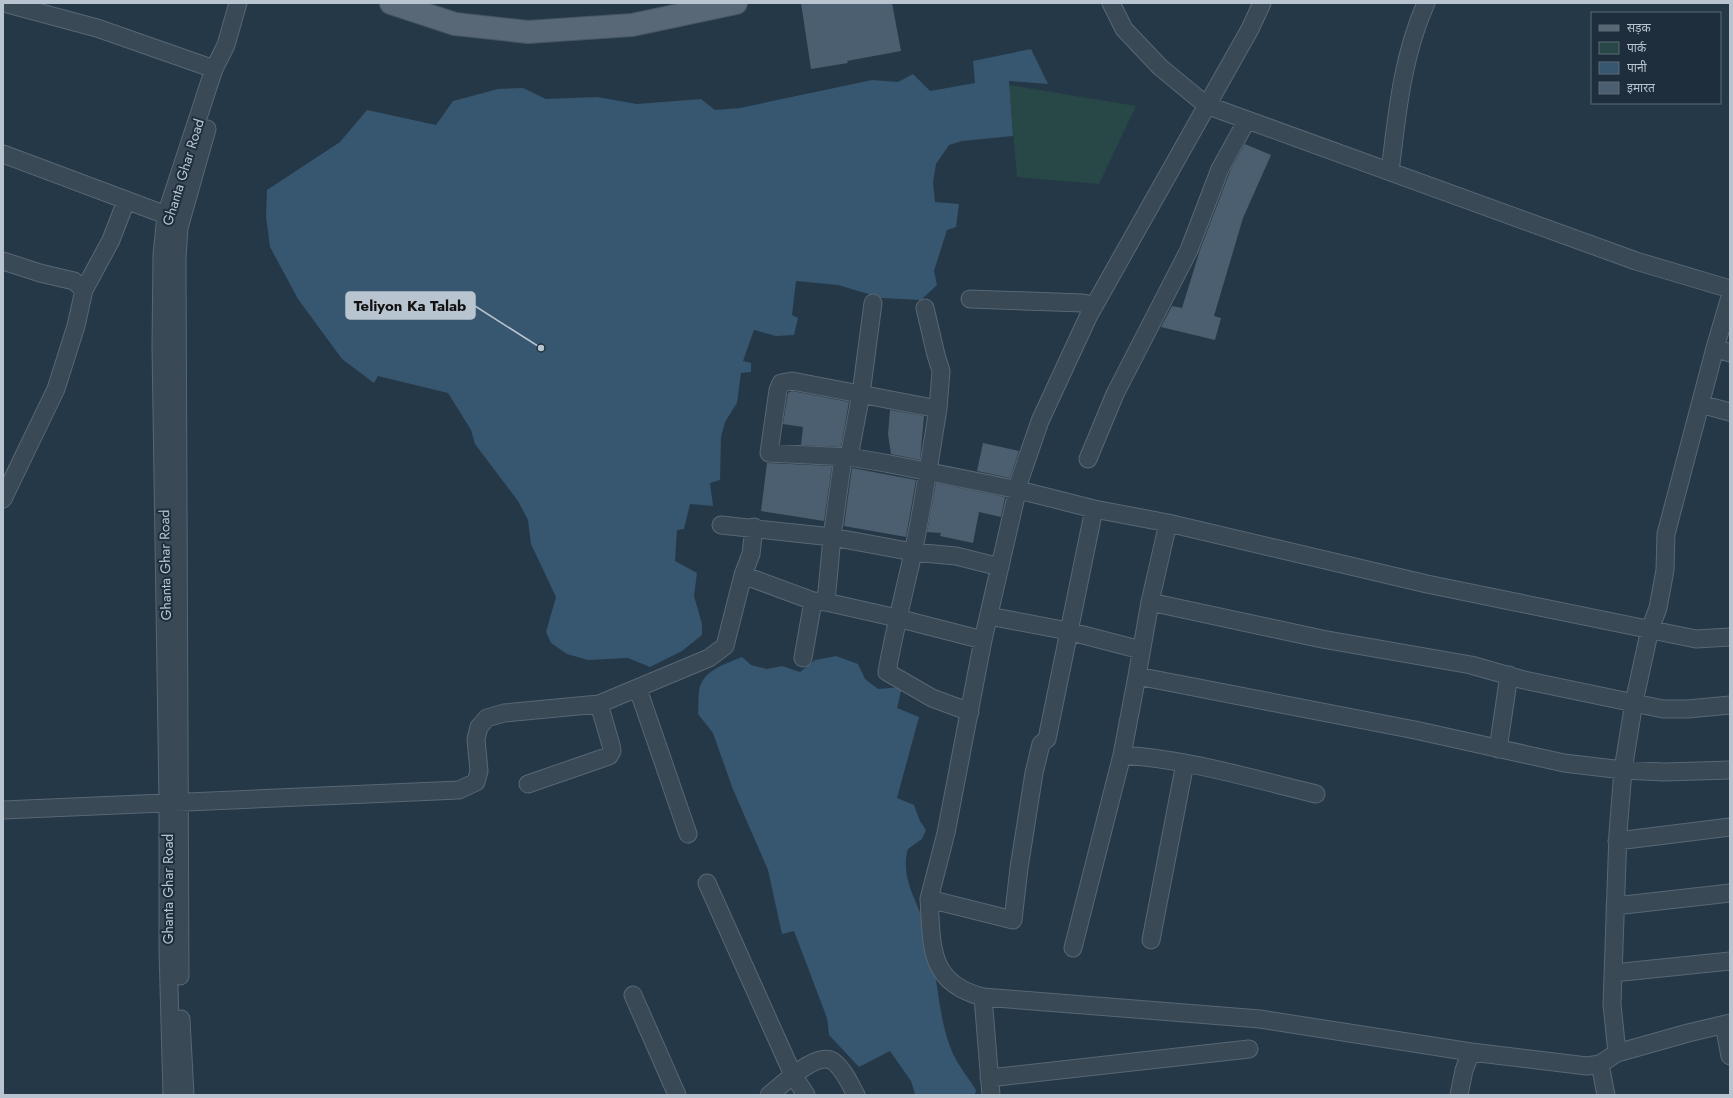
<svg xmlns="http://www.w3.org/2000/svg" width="1733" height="1098" font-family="Jost,'Noto Sans Devanagari',sans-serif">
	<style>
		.green { fill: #274847 }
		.water { fill: #37566f }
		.building { fill: #4c5f70 }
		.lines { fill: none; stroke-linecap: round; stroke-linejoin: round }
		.minor-casing { stroke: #586773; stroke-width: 19 }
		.major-casing { stroke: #465562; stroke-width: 24 }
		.minor { stroke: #3a4956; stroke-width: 17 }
		.major { stroke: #586876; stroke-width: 22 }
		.labels { text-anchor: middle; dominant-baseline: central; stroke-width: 4; stroke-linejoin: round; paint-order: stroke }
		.street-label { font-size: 14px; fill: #b8c4cf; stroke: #1e2e3c }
		.leader { fill: none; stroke: #b8c4cf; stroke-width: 1.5 }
		.callout-dot { fill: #b8c4cf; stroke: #1e2e3c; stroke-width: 1.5 }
		.callout { fill: #b8c4cf; stroke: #b8c4cf; stroke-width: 1.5 }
		.callout-label { font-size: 15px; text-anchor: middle; font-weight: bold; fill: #111 }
	</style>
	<rect width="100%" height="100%" fill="#253847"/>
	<path class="green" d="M 1009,85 L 1136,106 L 1099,184 L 1017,177 Z"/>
	<path class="water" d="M 1031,49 L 1048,84 L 1009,81 L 1013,136 L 962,141 L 949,145 L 936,164 L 933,182 L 935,202 L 959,204 L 956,227 L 947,230 L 934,271 L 937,285 L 921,300 L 882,298 L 838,285 L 796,281 L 792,315 L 798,318 L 794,335 L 776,336 L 754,330 L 743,361 L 751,363 L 751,372 L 741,373 L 737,403 L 725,422 L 721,437 L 720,480 L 710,483 L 713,506 L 690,504 L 684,529 L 677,530 L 675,561 L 697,573 L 694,596 L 702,624 L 702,635 L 682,651 L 650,667 L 628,658 L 588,660 L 567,654 L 551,643 L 546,632 L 556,597 L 531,544 L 528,520 L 518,501 L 475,444 L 471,430 L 448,393 L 378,376 L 374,383 L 342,359 L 298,299 L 270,247 L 266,216 L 267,190 L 340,142 L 367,110 L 436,125 L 453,101 L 498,89 L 523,88 L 546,99 L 597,97 L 637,104 L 701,99 L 715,110 L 740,108 L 872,80 L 898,82 L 913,74 L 930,91 L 975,83 L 973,61 Z
		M 836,656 L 858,664 L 865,679 L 878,689 L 902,687 L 897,708 L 919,717 L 897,798 L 914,805 L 920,821 L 926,830 L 922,839 L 908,849 C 900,875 915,898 924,922 C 938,963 936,1016 953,1054 C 959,1066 968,1078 976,1090 L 975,1095 L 915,1094 L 911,1081 L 890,1051 L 859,1067 L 829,1035 L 827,1018 L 794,931 L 782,934 L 768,870 L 732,787 L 713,733 L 698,714 C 699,705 697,690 702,682 C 708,669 730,662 742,657 L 751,665 L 767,669 L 782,666 L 800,672 L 815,660 Z"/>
	<path class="building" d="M 801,3 L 892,3 L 901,51 L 847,61 L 848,63 L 811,69 Z
		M 1245,144 L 1271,155 L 1243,218 L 1214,316 L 1221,318 L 1215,340 L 1161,327 L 1172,306 L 1182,308 L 1200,250 L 1231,169 Z
		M 792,391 L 849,402 L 841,447 L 801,445 L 803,427 L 783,424 L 788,393 Z
		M 890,410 L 924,416 L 920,460 L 891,454 L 888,434 Z
		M 983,443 L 1019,451 L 1010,478 L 977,471 Z
		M 767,463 L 832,466 L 824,521 L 761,511 Z
		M 852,468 L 916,480 L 906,537 L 844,526 Z
		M 936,483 L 1005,497 L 1001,517 L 979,512 L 973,543 L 940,536 L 941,533 L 927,532 Z"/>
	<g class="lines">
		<g class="minor-casing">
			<path id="minor" d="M 4,3 L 97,28 L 214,69
				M 1111,3 L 1124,29 L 1160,67 L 1206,105 L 1636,261 L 1730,289
				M 3,154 L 166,215
				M 1390,172 C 1397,114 1402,57 1426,3
				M 3,261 L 40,273 L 74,281 L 84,290 L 76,326 L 56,389 L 3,499
				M 84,290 L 111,240 L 126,201
				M 970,299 L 1083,303 L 1094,305
				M 925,308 L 936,355 L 941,371 L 938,409
				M 1715,348 L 1730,353
				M 1700,404 L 1730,412
				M 849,457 L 861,394 L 873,303
				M 1088,459 L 1115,394 L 1189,250 L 1220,169 L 1247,120
				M 1168,523 L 1150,602 L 1137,676 L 1415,730 L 1564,763 L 1623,770 L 1634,702 L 1650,629 L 1658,608 L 1665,570 L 1666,534 L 1715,348 L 1730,297
				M 721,525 L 832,537 L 913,552 L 956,556 L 1000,567
				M 743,575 L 751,554 L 754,527
				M 826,602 L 832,537 L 843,458
				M 1150,602 L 1322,639 L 1471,665 L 1524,680 L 1663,709 L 1688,709 L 1730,705
				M 989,616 L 1068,631 L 1141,650
				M 983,640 L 1020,479 L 1040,421 L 1089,315 L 1250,29 L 1262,3
				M 803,658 L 813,601
				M 1137,676 L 1122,755 C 1188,759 1253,779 1316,794
				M 638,689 L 688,834
				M 970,712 L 932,698 L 887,672 C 894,632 904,593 913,553 C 923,506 930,457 938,409 L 792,381 L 781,383 L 778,390 L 769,453 L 849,457 L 885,463 L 1019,490 L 1094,509 L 1168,523 L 1427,584 L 1696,639 L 1730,637
				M 1498,749 L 1509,675
				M 528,784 L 609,756 L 612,751 L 611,745 L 599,704
				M 3,810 L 459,790 L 476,782 L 479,771 L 476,739 L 479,727 L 487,718 L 504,713 L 599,704 L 709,658 L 725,646 L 743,575 L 813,601 L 826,602 L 897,618 L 983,640 L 946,833 L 929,899 L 1013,920 L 1019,868 L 1034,773 L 1041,744 L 1047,739 L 1094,509
				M 1617,841 L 1730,827
				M 707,883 L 793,1075 L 806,1095
				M 929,899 C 932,946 928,983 983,997 L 1260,1019 L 1471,1052 L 1587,1066 L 1600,1064 L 1617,1053 L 1688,1033 L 1730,1023
				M 1615,906 L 1730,893
				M 1151,940 L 1185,763
				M 1073,948 L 1122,755
				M 1613,973 L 1730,961
				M 180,976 L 177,259 L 179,228 L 207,129
				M 633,995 L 677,1095
				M 983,997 L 991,1095
				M 181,1019 L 185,1095
				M 1724,1025 L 1730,1056
				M 1617,1053 L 1612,1004 L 1618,833 L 1623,770 L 1664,772 L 1730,770
				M 1600,1064 L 1606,1095
				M 989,1078 L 1249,1049
				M 172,1095 L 168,950 L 168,803 L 161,346 L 162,255 L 166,215 L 214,69 L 226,45 L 238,3
				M 769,1095 C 781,1086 818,1049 834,1062 C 844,1070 850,1084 856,1095
				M 1459,1095 L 1464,1070 L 1471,1052"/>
		</g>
		<g class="major-casing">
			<path id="major" d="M 391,3 L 455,24 L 528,32 L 632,25 L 736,3"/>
		</g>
		<use href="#minor" class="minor"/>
		<use href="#major" class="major"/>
	</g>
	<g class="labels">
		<g class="street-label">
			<text transform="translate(183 172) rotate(-73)">Ghanta Ghar Road</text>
			<text transform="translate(165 565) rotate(-91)">Ghanta Ghar Road</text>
			<text transform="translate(168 889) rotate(-90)">Ghanta Ghar Road</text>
		</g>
	</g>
	<path class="leader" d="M541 348L475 306"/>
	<circle class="callout-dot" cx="541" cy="348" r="4"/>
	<rect class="callout" x="346" y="292" width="129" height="27" rx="4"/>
	<g class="callout-label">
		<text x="410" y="311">Teliyon Ka Talab</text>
	</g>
	<rect width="1733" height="1098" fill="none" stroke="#b8c4cf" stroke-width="8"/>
	<rect x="1591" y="12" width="130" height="92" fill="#1e2e3c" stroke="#5c6a77"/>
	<rect x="1599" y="25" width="20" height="6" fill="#586876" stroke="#5c6a77"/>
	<text x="1627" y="32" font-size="12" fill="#b8c4cf">सड़क</text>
	<rect x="1599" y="42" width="20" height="12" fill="#274847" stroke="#5c6a77"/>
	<text x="1627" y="52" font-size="12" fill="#b8c4cf">पार्क</text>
	<rect x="1599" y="62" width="20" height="12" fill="#37566f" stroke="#5c6a77"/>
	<text x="1627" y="72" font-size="12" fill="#b8c4cf">पानी</text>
	<rect x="1599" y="82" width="20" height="12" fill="#4c5f70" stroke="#5c6a77"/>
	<text x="1627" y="92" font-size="12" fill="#b8c4cf">इमारत</text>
</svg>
